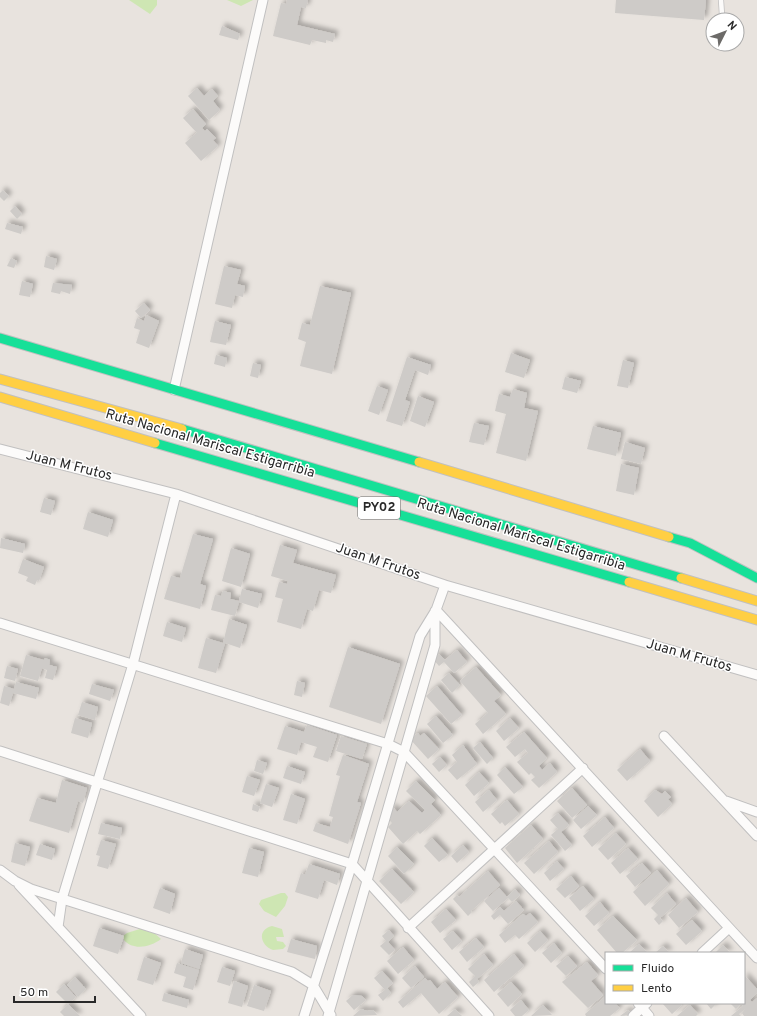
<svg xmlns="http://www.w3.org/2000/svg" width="757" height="1016" font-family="Overpass,sans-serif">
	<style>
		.green { fill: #cee6b3 }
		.building { fill: #cecbc8; filter: url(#shadow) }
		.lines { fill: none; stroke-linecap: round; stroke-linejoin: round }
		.lane-casing { stroke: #c1c0c0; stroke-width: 6 }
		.street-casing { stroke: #c1c0c0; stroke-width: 11 }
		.fast-casing { stroke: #c1c0c0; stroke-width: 11 }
		.slow-casing { stroke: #c1c0c0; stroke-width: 11 }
		.lane { stroke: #fcfbfa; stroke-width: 4.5 }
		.street { stroke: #fcfbfa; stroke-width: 9 }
		.fast { stroke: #16e098; stroke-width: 9 }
		.slow { stroke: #ffcf43; stroke-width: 9 }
		.labels { text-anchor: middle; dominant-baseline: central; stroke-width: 3; stroke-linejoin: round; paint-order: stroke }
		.shield { fill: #fff; stroke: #696969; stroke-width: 1 }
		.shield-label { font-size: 13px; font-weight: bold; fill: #292929 }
		.street-label { font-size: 14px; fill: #292929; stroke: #fff }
	</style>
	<defs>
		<filter id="shadow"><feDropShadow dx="3.5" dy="-3.5" stdDeviation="2" flood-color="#0004"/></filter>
	</defs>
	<rect width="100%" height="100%" fill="#e8e3de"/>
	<path class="green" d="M 129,0 L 157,0 L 157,5 L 150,14 Z
		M 227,0 L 253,0 L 241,6 Z
		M 281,893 L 285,893 L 288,897 L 285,906 L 276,917 L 264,911 L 259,904 L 261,900 Z
		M 272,926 L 282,929 L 284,937 L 276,937 L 277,941 L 283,942 L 286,946 L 283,949 L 273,950 C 261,946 256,930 272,926 Z
		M 143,928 L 152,931 L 161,939 C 151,947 133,951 124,940 L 123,936 L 127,933 Z"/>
	<path class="building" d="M 287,0 L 308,0 L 306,8 L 301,7 L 297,25 L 335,34 L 333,42 L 326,40 L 326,43 L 312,40 L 310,45 L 273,36 L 281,3 L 286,4 Z
		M 616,0 L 706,0 L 704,20 L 615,13 Z
		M 222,26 L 240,34 L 238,40 L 219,35 Z
		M 197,88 L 204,96 L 212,89 L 218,96 L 213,101 L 220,110 L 209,120 L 188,96 Z
		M 193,109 L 206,124 L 197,133 L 183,118 Z
		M 202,128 L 205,131 L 207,129 L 216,138 L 213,140 L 218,146 L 201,161 L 185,143 Z
		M 3,190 L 9,196 L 4,201 L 0,197 L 0,193 Z
		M 15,206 L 22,214 L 17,219 L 10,211 Z
		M 7,223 L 23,227 L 21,234 L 5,229 Z
		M 46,256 L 57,259 L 54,270 L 44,267 Z
		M 11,258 L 17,261 L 14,268 L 7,266 Z
		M 224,266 L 241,270 L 237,284 L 245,286 L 243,297 L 235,295 L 232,308 L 215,304 Z
		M 22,281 L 33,284 L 30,297 L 19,295 Z
		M 53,283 L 72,285 L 70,294 L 61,291 L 60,294 L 51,292 Z
		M 320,286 L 351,293 L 332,374 L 300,366 L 306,342 L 298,339 L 302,323 L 310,325 Z
		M 144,303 L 150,310 L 141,318 L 135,311 Z
		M 146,315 L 159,321 L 149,348 L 136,343 L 140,330 L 134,328 L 137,318 L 144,321 Z
		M 215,321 L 231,325 L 226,345 L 210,342 Z
		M 511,353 L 530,360 L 524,378 L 505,372 Z
		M 216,355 L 227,358 L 225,367 L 214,364 Z
		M 407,357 L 431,365 L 428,375 L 415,370 L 405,400 L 410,402 L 402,426 L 386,421 Z
		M 623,360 L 634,363 L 628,388 L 617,386 Z
		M 253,363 L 261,365 L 258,378 L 250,376 Z
		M 565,377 L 581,381 L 577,393 L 562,389 Z
		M 377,386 L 388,390 L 379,415 L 368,411 Z
		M 513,389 L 527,393 L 524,408 L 538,411 L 526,461 L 496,453 L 506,414 L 495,411 L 499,394 L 510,397 Z
		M 418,396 L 434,402 L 425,427 L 410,421 Z
		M 474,423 L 489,426 L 484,445 L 469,442 Z
		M 593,426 L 621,433 L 616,456 L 587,449 Z
		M 625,442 L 645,448 L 641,464 L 621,459 Z
		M 621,464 L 639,468 L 634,495 L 616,491 Z
		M 44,498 L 55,501 L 51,515 L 40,512 Z
		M 88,512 L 113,520 L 108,537 L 83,529 Z
		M 193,534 L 213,539 L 200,584 L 206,586 L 200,609 L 164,599 L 171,576 L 180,578 Z
		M 1,538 L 25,544 L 23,553 L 0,548 Z
		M 280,545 L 297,550 L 293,563 L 336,575 L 331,593 L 319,590 L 313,611 L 307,609 L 301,629 L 277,622 L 283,599 L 275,597 L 279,582 L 287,584 L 288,581 L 271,576 Z
		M 231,548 L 250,554 L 241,587 L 222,581 Z
		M 23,559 L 44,567 L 39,581 L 37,580 L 35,585 L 26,581 L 28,577 L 18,573 Z
		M 242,589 L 262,594 L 258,608 L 239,602 L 235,616 L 211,610 L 215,595 L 221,596 L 223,591 L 231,593 L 230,599 L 239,601 Z
		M 229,619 L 247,625 L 240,648 L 225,643 L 216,673 L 198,668 L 206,638 L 223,643 Z
		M 167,622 L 186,628 L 182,642 L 163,636 Z
		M 348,647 L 400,664 L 381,724 L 329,707 Z
		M 457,650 L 467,662 L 454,673 L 444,662 L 439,666 L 433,659 L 439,654 L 445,660 Z
		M 26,655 L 44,660 L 45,658 L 50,660 L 49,665 L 57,667 L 53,680 L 45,678 L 47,670 L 42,668 L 38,681 L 20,676 Z
		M 7,666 L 18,669 L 15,681 L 4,678 Z
		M 476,667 L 501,695 L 494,701 L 506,714 L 483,734 L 475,724 L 488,713 L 460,681 Z
		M 449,673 L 460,685 L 452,693 L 441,680 Z
		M 297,681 L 305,683 L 302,697 L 294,695 Z
		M 16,682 L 39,688 L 36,699 L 13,693 L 9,706 L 0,703 L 4,686 L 14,689 Z
		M 92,684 L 114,690 L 110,701 L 89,694 Z
		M 437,686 L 462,715 L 451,724 L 426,696 Z
		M 82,702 L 98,707 L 95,720 L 78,715 Z
		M 436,716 L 453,735 L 443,743 L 427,724 Z
		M 75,718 L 92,723 L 88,738 L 71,733 Z
		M 510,718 L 519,728 L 504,741 L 496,731 Z
		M 307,725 L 337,735 L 328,762 L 313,757 L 317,747 L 301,742 L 297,755 L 277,749 L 285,726 L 304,732 Z
		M 524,732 L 547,758 L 539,766 L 542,770 L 550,763 L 557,772 L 539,788 L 531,780 L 535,777 L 531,773 L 529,775 L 517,762 L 528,753 L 525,749 L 515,757 L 506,747 Z
		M 418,733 L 420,736 L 424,733 L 439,749 L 428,759 L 410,739 Z
		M 341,736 L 367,744 L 362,759 L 336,751 Z
		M 480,742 L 493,758 L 487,764 L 473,748 Z
		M 463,745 L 477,764 L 457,780 L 448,770 L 457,762 L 452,755 Z
		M 640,749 L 650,761 L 627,781 L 617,770 Z
		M 343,755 L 369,764 L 357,802 L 361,803 L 348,844 L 313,831 L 316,823 L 330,827 L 333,817 L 329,816 L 340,776 L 336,775 Z
		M 440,757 L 447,765 L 439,772 L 432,764 Z
		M 257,760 L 267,763 L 263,774 L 254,771 Z
		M 287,766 L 305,772 L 301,784 L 283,778 Z
		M 505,767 L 523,787 L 514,794 L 497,775 Z
		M 479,772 L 489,783 L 474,796 L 465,785 Z
		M 247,776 L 260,780 L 254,796 L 242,792 Z
		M 62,780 L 87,788 L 83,803 L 78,801 L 69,833 L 29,821 L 37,798 L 56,803 Z
		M 416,781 L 435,800 L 431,804 L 441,815 L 420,834 L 417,831 L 403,844 L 388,827 L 392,823 L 389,820 L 391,818 L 389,815 L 392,806 L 397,812 L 409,801 L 422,813 L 425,810 L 406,791 Z
		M 266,784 L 279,788 L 272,807 L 260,803 Z
		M 572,788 L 587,805 L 572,818 L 557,801 Z
		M 489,790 L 497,800 L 483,812 L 475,802 Z
		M 655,790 L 662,794 L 665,791 L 671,797 L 668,799 L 672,804 L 658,817 L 644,801 Z
		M 291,794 L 305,799 L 297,824 L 283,820 Z
		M 507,800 L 519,814 L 505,826 L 502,822 L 500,824 L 491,814 Z
		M 253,804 L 260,807 L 258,812 L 252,810 Z
		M 588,806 L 597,815 L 581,829 L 573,820 Z
		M 558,813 L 569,825 L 561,832 L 572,845 L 565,851 L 551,835 L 558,829 L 550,820 Z
		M 605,817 L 614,828 L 592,847 L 583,836 Z
		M 101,823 L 122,828 L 120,839 L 98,834 Z
		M 531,825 L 543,839 L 517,863 L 505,848 Z
		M 616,833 L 626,844 L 608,860 L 598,849 Z
		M 432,838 L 448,855 L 439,862 L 424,846 Z
		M 101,840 L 116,844 L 108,869 L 97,866 L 100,856 L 96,855 Z
		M 549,841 L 558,852 L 534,874 L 524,863 Z
		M 15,843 L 30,847 L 25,866 L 11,862 Z
		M 40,844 L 55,849 L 52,860 L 36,855 Z
		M 463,845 L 469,852 L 457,863 L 451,856 Z
		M 397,847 L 414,864 L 404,874 L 388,856 Z
		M 249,848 L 264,852 L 258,877 L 242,873 Z
		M 628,848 L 638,859 L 620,874 L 611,863 Z
		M 557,861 L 564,869 L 550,881 L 544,873 Z
		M 642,863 L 651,873 L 635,887 L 626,876 Z
		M 309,864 L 340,874 L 337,885 L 324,880 L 318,899 L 295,892 L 301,873 L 305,875 Z
		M 392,869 L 414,892 L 401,904 L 379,881 Z
		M 657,870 L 669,884 L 645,906 L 633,892 Z
		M 488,871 L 500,885 L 471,911 L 472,912 L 468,916 L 453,899 L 457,895 L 459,897 Z
		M 571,876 L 579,886 L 565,898 L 556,889 Z
		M 583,886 L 594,899 L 580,911 L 569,898 Z
		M 160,888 L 175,894 L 170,914 L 153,908 Z
		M 499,888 L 507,897 L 515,889 L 520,895 L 512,902 L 508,898 L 493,911 L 484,901 Z
		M 667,893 L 676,904 L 660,918 L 663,921 L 659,925 L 654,919 L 658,915 L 651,908 Z
		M 686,898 L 698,912 L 679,928 L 668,915 Z
		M 516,901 L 524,910 L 508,924 L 500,915 L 494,920 L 491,916 L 500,907 L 504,911 Z
		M 600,902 L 609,913 L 594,926 L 585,916 Z
		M 446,909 L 456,920 L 440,933 L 431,922 Z
		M 530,913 L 538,922 L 519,939 L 515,935 L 505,943 L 499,935 L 523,914 L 526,916 Z
		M 613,916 L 637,940 L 622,953 L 617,953 L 597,930 Z
		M 692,920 L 702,931 L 686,945 L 676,934 Z
		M 99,928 L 124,936 L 118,954 L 93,946 Z
		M 389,930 L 394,936 L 388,942 L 395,950 L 389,955 L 380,946 L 386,941 L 382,936 Z
		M 453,931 L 462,941 L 452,950 L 443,939 Z
		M 540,931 L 548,940 L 535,952 L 527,943 Z
		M 476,938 L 484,947 L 467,962 L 459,952 Z
		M 291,939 L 317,946 L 315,959 L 287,952 Z
		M 554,943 L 562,953 L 551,963 L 542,953 Z
		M 639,944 L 648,953 L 629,953 Z
		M 723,945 L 730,953 L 715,953 Z
		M 663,946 L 670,953 L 655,953 Z
		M 403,947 L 414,960 L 398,974 L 387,961 Z
		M 185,949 L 203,955 L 199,969 L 181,963 Z
		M 484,954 L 493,965 L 477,979 L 479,982 L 473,987 L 469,982 L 475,976 L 468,969 Z
		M 514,954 L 524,966 L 494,992 L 484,980 Z
		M 568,956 L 577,966 L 566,976 L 556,966 Z
		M 144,957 L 161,963 L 153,985 L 137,980 Z
		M 587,962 L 598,975 L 591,981 L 603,995 L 588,1008 L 562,982 Z
		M 177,963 L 199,970 L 193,990 L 183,987 L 186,977 L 174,973 Z
		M 415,966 L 424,977 L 411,988 L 402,978 Z
		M 222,967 L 235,971 L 230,986 L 217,982 Z
		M 382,971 L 393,983 L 387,988 L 391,993 L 383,1001 L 378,995 L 385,990 L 374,978 Z
		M 744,975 L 757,989 L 757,993 L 750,1000 L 752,1002 L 757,998 L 757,1016 L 744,1016 L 742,1013 L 746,1008 L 739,1014 L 741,1016 L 731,1016 L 743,1006 L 741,1004 L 736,1009 L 730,1003 L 744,1003 Z
		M 75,977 L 86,989 L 78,997 L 67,985 Z
		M 425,978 L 428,981 L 430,980 L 437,989 L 445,982 L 458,997 L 439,1014 L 421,993 L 403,1008 L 398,1002 Z
		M 234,981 L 248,986 L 242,1007 L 228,1003 Z
		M 511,982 L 522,994 L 508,1007 L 497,994 Z
		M 64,984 L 76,997 L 68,1004 L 56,992 Z
		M 254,985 L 271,991 L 264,1011 L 247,1006 Z
		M 164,993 L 189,1000 L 187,1008 L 162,1001 Z
		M 353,995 L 362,996 L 366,1000 L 354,1010 L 346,1001 Z
		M 606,996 L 606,1003 L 615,1003 L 620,1008 L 610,1016 L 586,1016 L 585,1014 Z
		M 521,1000 L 529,1010 L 522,1016 L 515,1016 L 510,1010 Z
		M 662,1003 L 680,1003 L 682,1005 L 672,1014 Z
		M 706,1003 L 715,1003 L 716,1004 L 711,1009 Z
		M 68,1004 L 80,1016 L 64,1016 L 60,1012 Z
		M 543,1005 L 552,1015 L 531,1016 Z
		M 690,1005 L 698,1014 L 696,1016 L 677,1016 Z
		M 361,1009 L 367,1011 L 373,1010 L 377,1015 L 353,1016 Z
		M 455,1009 L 462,1016 L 447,1016 Z
		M 628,1010 L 632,1015 L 620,1016 Z"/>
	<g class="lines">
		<g class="lane-casing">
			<path id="lane" d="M 721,0 L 722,15"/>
		</g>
		<g class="street-casing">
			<path id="street" d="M 174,390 L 263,0
				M 0,449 L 176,494 L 445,585 L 757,675
				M 436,610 L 757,958
				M 0,623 L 388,744 L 404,752 L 606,969
				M 664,736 L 757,836
				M 0,751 L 352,864 L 489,1016
				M 726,801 L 757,812
				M 0,870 L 15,881 L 31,889 L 292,972 L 313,985 L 331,1015
				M 19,885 L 141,1016
				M 58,927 L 62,899 L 133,664 L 176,494
				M 408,928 L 583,768
				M 702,953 L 729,928
				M 638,1003 L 649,1016
				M 304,1016 L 352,864 L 420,636 L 436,610 L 445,585
				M 328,1016 L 435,645 L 435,611
				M 633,1016 L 647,1003"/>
		</g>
		<g class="fast-casing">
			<path id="fast" d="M 0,338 L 419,462
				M 182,429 L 681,578
				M 155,443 L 629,582
				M 669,537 L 690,543 L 757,578"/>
		</g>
		<g class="slow-casing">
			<path id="slow" d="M 0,379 L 182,429
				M 0,397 L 155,443
				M 419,462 L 669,537
				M 681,578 L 757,601
				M 629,582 L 757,620"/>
		</g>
		<use href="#lane" class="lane"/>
		<use href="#street" class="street"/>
		<use href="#fast" class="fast"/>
		<use href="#slow" class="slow"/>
	</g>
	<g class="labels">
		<rect class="shield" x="358" y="497" width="42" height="22" rx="3"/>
		<g class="shield-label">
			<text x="379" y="508">PY02</text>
		</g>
		<g class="street-label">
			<text transform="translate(210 444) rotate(16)">Ruta Nacional Mariscal Estigarribia</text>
			<text transform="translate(69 466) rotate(14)">Juan M Frutos</text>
			<text transform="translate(521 535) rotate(17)">Ruta Nacional Mariscal Estigarribia</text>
			<text transform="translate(378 562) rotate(19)">Juan M Frutos</text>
			<text transform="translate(689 656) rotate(16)">Juan M Frutos</text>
		</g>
	</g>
	<rect x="605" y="952" width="140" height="52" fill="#ffffff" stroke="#a9a9a9"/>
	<rect x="613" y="965" width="20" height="6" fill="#16e098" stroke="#a9a9a9"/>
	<text x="641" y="972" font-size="12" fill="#292929">Fluido</text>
	<rect x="613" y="985" width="20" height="6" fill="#ffcf43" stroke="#a9a9a9"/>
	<text x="641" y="992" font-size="12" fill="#292929">Lento</text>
	<g transform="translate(725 32) rotate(48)"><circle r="19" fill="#ffffff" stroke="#a9a9a9"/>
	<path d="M0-3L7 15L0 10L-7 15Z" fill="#6c6a68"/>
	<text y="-6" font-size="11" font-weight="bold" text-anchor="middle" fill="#292929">N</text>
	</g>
	<path d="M14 996v6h81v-6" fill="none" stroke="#292929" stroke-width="2"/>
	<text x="20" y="996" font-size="12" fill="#292929" stroke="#ffffff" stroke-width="3" paint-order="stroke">50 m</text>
</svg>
